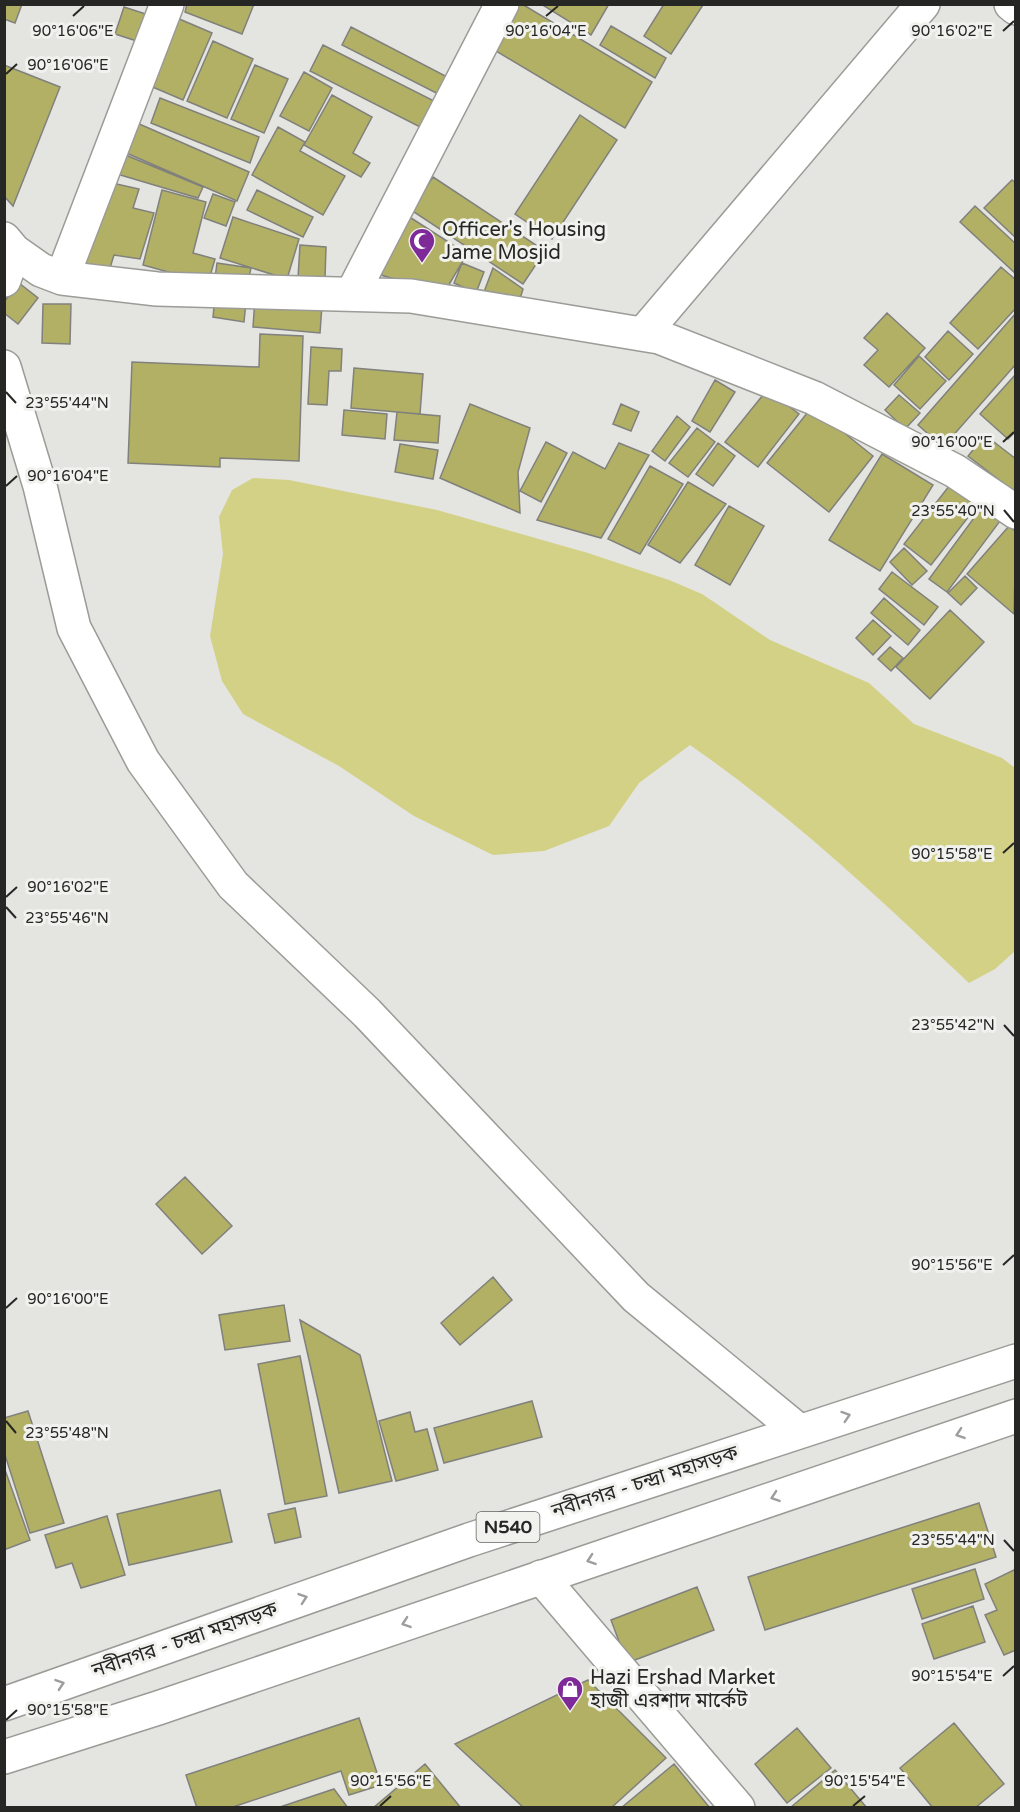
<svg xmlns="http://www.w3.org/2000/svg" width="1020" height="1812" font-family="'Varela Round','Noto Sans Bengali',sans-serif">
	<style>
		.water { fill: #d3d186 }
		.building { fill: #b2b065; stroke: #80807d; stroke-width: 1.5 }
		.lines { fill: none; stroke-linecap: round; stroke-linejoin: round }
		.minor-casing { stroke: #9b9b97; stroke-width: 36 }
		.trunk-casing { stroke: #9b9b97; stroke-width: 36 }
		.minor { stroke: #fff; stroke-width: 33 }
		.trunk { stroke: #fff; stroke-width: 33 }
		.oneway { stroke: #9d9d9c }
		.ticks { fill: none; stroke: #262624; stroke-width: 2 }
		.labels { text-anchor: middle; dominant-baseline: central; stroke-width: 6; stroke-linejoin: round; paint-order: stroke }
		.shield { fill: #f1f1ee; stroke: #636361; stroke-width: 1.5 }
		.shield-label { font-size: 18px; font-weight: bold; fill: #262624 }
		.poi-label { font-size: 20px; fill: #262624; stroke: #f1f1ee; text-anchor: start }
		.street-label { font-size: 20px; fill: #262624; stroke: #f1f1ee }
		.ticks-label { font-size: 15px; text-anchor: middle; fill: #262624; stroke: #f1f1ee; stroke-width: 6; stroke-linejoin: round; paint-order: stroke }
	</style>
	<rect width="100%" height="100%" fill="#e4e4e0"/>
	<path class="water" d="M 253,478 L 289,480 L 437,510 L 588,553 L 669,580 L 702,594 L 770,640 L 869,683 L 914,724 L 1002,758 L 1015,768 L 1015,951 L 995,969 L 969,983 C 880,899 791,815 690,745 L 639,783 L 609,826 L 544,851 L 493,855 L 414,816 L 339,766 L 243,714 L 222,681 L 210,636 L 223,554 L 219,517 L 232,490 Z"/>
	<path class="building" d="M 4,4 L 22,4 L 15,23 L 4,19 Z
		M 187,4 L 254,4 L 242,34 L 185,12 Z
		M 516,4 L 522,4 L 652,82 L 625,128 L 491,48 Z
		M 541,4 L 609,4 L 591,35 Z
		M 664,4 L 703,5 L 671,54 L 644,36 Z
		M 124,7 L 155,17 L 146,44 L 115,34 Z
		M 177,18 L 212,33 L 183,100 L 148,85 Z
		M 611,26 L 666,58 L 655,78 L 600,45 Z
		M 351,27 L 457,82 L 448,99 L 342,45 Z
		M 213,41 L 253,59 L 227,118 L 187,101 Z
		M 323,45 L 440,104 L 426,130 L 310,71 Z
		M 4,65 L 60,87 L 13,206 L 4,196 Z
		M 255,65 L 288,79 L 264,133 L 231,119 Z
		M 304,72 L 332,88 L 309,131 L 280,116 Z
		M 332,95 L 372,117 L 353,153 L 370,163 L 361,177 L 304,145 Z
		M 160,98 L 259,137 L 250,163 L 151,123 Z
		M 580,115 L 617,140 L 552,239 L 515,214 Z
		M 137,123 L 249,172 L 237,201 L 124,152 Z
		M 278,127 L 305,142 L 300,151 L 345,176 L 323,215 L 252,175 Z
		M 123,154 L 203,187 L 198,198 L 117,174 Z
		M 433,177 L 545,251 L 523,284 L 411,210 Z
		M 1012,180 L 1016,183 L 1016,238 L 984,208 Z
		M 112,183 L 139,189 L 133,208 L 154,213 L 140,259 L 114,255 L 110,268 L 82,264 Z
		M 162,190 L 206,202 L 193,253 L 215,259 L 208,283 L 143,265 Z
		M 257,190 L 313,217 L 303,237 L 247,210 Z
		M 213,194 L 235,202 L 226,226 L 204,218 Z
		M 975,206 L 1016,244 L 1016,274 L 960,222 Z
		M 408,216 L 467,254 L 444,293 L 377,274 Z
		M 233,217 L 299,239 L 287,279 L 220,258 Z
		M 300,245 L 326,247 L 325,279 L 298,278 Z
		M 217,263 L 251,268 L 248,282 L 215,278 Z
		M 462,263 L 484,272 L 476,293 L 454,283 Z
		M 1001,267 L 1016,280 L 1016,308 L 978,349 L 950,323 Z
		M 493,268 L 523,289 L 519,302 L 484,292 Z
		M 19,283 L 38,298 L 18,324 L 4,313 L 4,302 Z
		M 215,297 L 246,302 L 244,322 L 213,317 Z
		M 255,299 L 322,305 L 320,333 L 253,327 Z
		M 43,304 L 71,304 L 70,344 L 42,343 Z
		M 887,313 L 925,348 L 889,387 L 864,365 L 878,350 L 864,338 Z
		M 1016,313 L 1016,364 L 943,447 L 918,425 Z
		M 948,331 L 973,354 L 949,380 L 925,357 Z
		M 260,334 L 303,336 L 299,461 L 220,458 L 220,467 L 128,463 L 132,362 L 259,367 Z
		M 311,347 L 342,349 L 341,371 L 329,371 L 327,405 L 308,404 Z
		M 919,356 L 946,381 L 920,409 L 894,385 Z
		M 354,368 L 423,374 L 420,414 L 351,408 Z
		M 1016,374 L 1016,431 L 1008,439 L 980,414 Z
		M 715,380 L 735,392 L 710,432 L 692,421 Z
		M 767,390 L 799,414 L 758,467 L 725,442 Z
		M 899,395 L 920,413 L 905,429 L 885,410 Z
		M 470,404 L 530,428 L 518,472 L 520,513 L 440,478 Z
		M 621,404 L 639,412 L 631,431 L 613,424 Z
		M 812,407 L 873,456 L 829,512 L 767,463 Z
		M 344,410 L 387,414 L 385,439 L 342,435 Z
		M 397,412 L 440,416 L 438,443 L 394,440 Z
		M 677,416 L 690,427 L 665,461 L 652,451 Z
		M 697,428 L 715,442 L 688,477 L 669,463 Z
		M 985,435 L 1016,459 L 1016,493 L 968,456 Z
		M 546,442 L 567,453 L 541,502 L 520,491 Z
		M 619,443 L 649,455 L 601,538 L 537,520 L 573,452 L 605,469 Z
		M 718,443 L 735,456 L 713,486 L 696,474 Z
		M 400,444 L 438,450 L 433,479 L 395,472 Z
		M 882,454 L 933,485 L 880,571 L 829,540 Z
		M 650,466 L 683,484 L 640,554 L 608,539 Z
		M 953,481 L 980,502 L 931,565 L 904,544 Z
		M 688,482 L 726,504 L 680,563 L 648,545 Z
		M 729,506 L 764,526 L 730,585 L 695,565 Z
		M 982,507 L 1000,521 L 947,592 L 929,579 Z
		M 1009,526 L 1016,532 L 1014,614 L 967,574 Z
		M 904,548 L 927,571 L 912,585 L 890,562 Z
		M 892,572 L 938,607 L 924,625 L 879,589 Z
		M 965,576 L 977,588 L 961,605 L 948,593 Z
		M 884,598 L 920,630 L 908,645 L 871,613 Z
		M 950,610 L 984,642 L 930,699 L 896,667 Z
		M 873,620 L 891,636 L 873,655 L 856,638 Z
		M 890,647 L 903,658 L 891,671 L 878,659 Z
		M 185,1177 L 232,1226 L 202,1254 L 156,1204 Z
		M 493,1277 L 512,1300 L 460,1345 L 441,1323 Z
		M 284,1305 L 290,1341 L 225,1350 L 219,1315 Z
		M 300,1320 L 360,1355 L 392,1481 L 339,1493 Z
		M 300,1356 L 327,1496 L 285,1504 L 258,1364 Z
		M 532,1401 L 542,1437 L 444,1463 L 434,1428 Z
		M 28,1411 L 64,1523 L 30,1533 L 4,1452 L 4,1418 Z
		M 410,1412 L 415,1432 L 427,1429 L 438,1470 L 396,1481 L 379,1421 Z
		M 4,1467 L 30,1540 L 4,1550 Z
		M 220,1490 L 232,1542 L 129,1565 L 117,1514 Z
		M 979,1503 L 996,1557 L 765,1630 L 748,1577 Z
		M 295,1508 L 301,1537 L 275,1543 L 268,1514 Z
		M 107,1516 L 125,1575 L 81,1588 L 72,1563 L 56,1568 L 45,1535 Z
		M 975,1569 L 984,1599 L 922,1619 L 912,1589 Z
		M 1016,1569 L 1016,1650 L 1004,1655 L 985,1615 L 997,1610 L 985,1584 Z
		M 697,1587 L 714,1630 L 627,1663 L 611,1620 Z
		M 973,1606 L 985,1642 L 934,1659 L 922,1624 Z
		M 588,1680 L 666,1758 L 611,1808 L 524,1808 L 455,1744 Z
		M 359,1718 L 381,1785 L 349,1795 L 341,1771 L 230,1808 L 197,1808 L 186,1775 Z
		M 954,1723 L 1004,1784 L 975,1808 L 933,1808 L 900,1768 Z
		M 797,1728 L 831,1768 L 787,1803 L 755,1764 Z
		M 425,1764 L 461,1808 L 373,1808 Z
		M 674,1764 L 710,1808 L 621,1808 Z
		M 835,1770 L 867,1808 L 790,1808 Z
		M 334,1789 L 348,1808 L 277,1808 Z"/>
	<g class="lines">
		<g class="minor-casing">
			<path id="minor" d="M 1011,4 L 1016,8
				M 4,239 L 14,251 L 41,270 L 62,278 L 157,289 L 411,296 L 659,337 L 814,398 L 955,471 L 1016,512
				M 62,278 L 167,4
				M 4,280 L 14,251
				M 352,294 L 502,4
				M 643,334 L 923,4
				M 4,367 L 40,486 L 74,628 L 143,761 L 233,885 L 367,1013 L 636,1297 L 799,1431
				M 541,1577 L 738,1808"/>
		</g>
		<g class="trunk-casing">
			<path id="trunk" d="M 4,1704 L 469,1540 L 1016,1361
				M 4,1757 L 158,1708 L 1016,1416"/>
		</g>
		<use href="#minor" class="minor"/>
		<use href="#trunk" class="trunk"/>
	</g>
	<defs><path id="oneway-chevron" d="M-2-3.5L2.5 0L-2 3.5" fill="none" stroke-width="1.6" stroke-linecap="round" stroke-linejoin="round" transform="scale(1.5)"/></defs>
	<g class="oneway">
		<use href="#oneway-chevron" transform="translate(846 1416) rotate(-18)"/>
		<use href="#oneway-chevron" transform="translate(960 1434) rotate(161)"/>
		<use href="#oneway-chevron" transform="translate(775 1497) rotate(161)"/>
		<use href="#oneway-chevron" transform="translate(591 1560) rotate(161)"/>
		<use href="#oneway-chevron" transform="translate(303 1598) rotate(-19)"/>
		<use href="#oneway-chevron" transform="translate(406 1623) rotate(161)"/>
		<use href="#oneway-chevron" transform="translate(60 1684) rotate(-19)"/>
	</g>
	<path class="ticks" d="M 73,16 L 84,6M 546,16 L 558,6M 1003,31 L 1014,21M 6,74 L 17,64M 6,392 L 16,403M 1003,442 L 1014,432M 6,486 L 17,476M 1004,510 L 1014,522M 1003,853 L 1014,843M 6,897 L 17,887M 6,907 L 16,918M 1004,1025 L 1014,1036M 1003,1265 L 1014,1255M 6,1308 L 17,1298M 6,1421 L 16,1433M 1004,1540 L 1014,1551M 1003,1676 L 1014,1666M 6,1720 L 17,1710M 380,1806 L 391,1796M 853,1806 L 865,1796"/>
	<defs>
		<g id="mosque-pin" transform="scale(1.35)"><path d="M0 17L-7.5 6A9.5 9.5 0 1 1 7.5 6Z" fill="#7f2a99" stroke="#f1f1ee"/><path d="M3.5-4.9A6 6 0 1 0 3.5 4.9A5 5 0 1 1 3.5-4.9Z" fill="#fff"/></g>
		<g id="shop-pin" transform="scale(1.35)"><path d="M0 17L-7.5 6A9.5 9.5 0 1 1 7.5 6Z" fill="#7f2a99" stroke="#f1f1ee"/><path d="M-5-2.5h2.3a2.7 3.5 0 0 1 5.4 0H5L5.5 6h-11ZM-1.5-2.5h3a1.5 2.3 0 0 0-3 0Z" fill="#fff"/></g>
	</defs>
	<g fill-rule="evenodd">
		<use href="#mosque-pin" x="422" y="241"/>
		<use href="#shop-pin" x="570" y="1689"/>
	</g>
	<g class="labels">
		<rect class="shield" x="476.5" y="1512" width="63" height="30" rx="4.5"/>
		<g class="shield-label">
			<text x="508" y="1527">N540</text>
		</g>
		<g class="poi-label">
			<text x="442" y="230">Officer's Housing<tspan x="442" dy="23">Jame Mosjid</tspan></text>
			<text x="590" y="1678">Hazi Ershad Market<tspan x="590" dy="23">হাজী এরশাদ মার্কেট</tspan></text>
		</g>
		<g class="street-label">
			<text transform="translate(645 1482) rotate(-18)">নবীনগর - চন্দ্রা মহাসড়ক</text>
			<text transform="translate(185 1640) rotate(-19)">নবীনগর - চন্দ্রা মহাসড়ক</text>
		</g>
	</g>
	<g class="ticks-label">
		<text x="952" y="36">90°16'02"E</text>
		<text x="73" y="36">90°16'06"E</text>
		<text x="546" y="36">90°16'04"E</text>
		<text x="68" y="70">90°16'06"E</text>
		<text x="67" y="408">23°55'44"N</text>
		<text x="952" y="447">90°16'00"E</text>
		<text x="68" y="481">90°16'04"E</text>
		<text x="953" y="516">23°55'40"N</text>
		<text x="952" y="859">90°15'58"E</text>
		<text x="68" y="892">90°16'02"E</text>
		<text x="67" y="923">23°55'46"N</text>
		<text x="953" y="1030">23°55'42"N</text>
		<text x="952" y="1270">90°15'56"E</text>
		<text x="68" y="1304">90°16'00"E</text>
		<text x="67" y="1438">23°55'48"N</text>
		<text x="953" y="1545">23°55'44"N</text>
		<text x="952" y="1681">90°15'54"E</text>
		<text x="68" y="1715">90°15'58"E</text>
		<text x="391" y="1786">90°15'56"E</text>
		<text x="865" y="1786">90°15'54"E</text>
	</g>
	<rect width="1020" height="1812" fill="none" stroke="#262624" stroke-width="12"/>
</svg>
